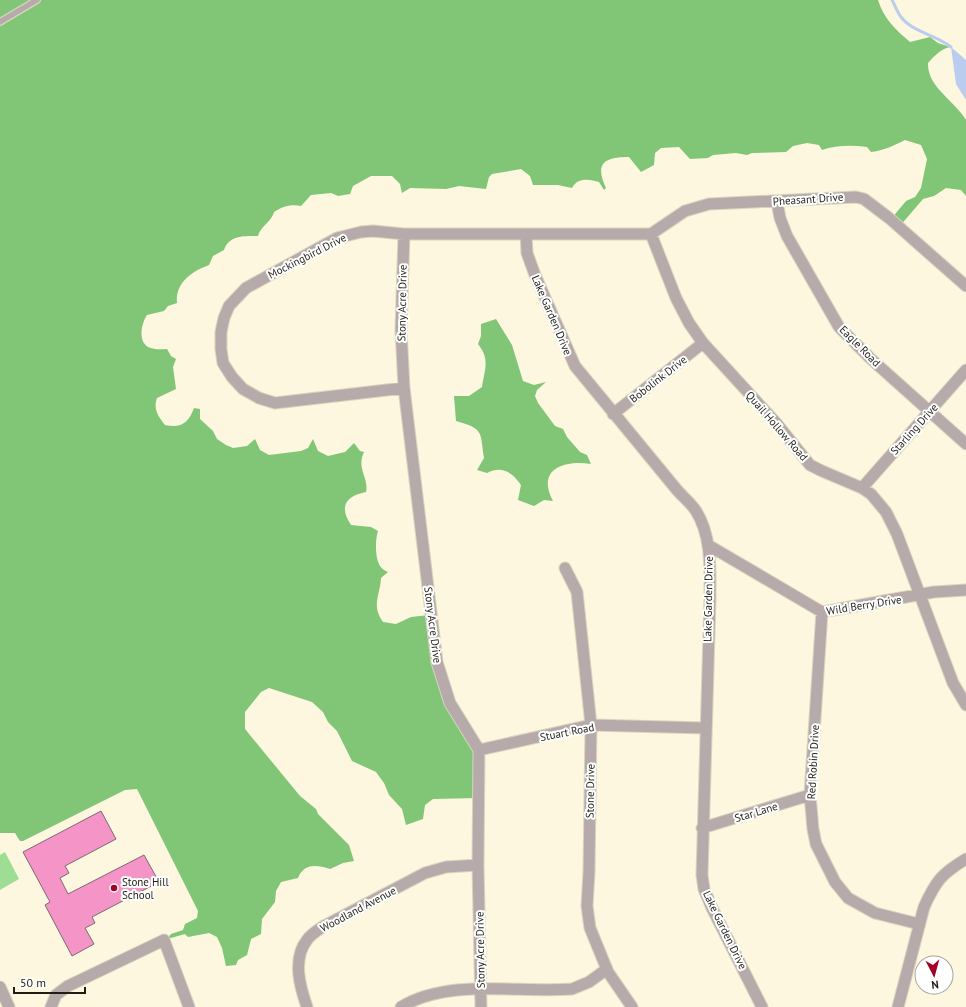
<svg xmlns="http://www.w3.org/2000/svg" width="966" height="1007" font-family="'PT Sans',sans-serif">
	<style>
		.green { fill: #9ede94 }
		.forest { fill: #81c576 }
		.water { fill: #bbcdef }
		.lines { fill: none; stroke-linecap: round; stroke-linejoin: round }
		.stream { stroke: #bbcdef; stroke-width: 3 }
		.building { fill: #f494c7; stroke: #7f6873 }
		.service-casing { stroke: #d9d4be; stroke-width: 8 }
		.minor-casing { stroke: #d9d4be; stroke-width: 13 }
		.service { stroke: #b7aaab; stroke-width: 5.5 }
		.minor { stroke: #b7aaab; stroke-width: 11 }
		.poi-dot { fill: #a20324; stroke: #fff; stroke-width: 1.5 }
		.labels { text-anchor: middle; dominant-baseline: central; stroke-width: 4; stroke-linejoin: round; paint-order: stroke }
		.street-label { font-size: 11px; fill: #1f1d14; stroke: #fff }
		.poi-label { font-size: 11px; fill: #1f1d14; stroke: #fff; text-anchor: start }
	</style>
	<rect width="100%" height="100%" fill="#fcf7de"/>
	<path class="green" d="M 5,852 L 19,879 L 0,890 L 0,855 Z"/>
	<path class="forest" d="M 0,0 L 878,0 C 884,19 895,29 910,42 L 930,37 L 938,43 L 950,47 C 941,49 934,56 928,63 C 927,87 955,101 966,120 L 966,196 L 961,190 L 946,188 L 934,196 L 923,199 L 899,227 L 891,219 L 906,201 L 915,197 L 921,188 L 927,159 L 921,145 L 905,140 C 893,146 882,151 871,152 L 867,147 C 852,145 836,145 822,150 L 819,145 L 807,143 L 793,146 L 786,152 L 752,153 L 747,155 L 736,153 L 713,155 L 708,158 L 690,159 L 679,147 L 661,148 L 655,153 L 654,165 L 641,172 L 629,157 C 605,157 594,163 606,188 L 604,190 L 599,182 C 590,179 577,177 572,188 L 558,185 L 533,185 L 530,176 L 521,169 L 492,174 L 489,177 L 486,189 L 459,186 L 446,189 L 410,188 L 402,193 L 400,184 L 392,176 L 371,176 L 353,186 L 350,194 L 338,196 L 331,193 L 311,195 L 301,206 C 290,204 282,207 274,212 C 271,223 261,225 258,236 C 244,236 229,235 224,250 L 213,256 L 209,265 C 192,271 175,283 177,303 L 168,306 L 164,311 L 147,315 C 141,324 137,344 151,348 C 156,350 162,349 167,349 L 171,356 L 176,359 L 173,367 L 176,389 L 157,398 C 153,409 158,416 165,425 C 181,428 188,424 194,408 L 200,409 L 200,419 L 213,431 L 217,439 L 226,445 L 233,448 L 247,446 L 255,439 L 260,450 L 269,455 L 301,451 L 308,448 L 313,439 L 318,451 L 328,456 L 345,452 L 354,443 L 360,451 L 364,452 C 356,469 369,477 366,492 C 345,496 339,507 351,525 L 371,527 L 378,531 C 375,540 375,558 380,566 C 382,569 385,571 388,572 L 381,578 C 380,596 371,605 383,622 L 396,624 L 411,617 L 429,615 L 437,665 L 479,751 L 477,798 L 433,799 L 425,805 L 423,819 L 406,825 L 402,809 L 389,795 L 384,783 L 376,772 L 352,761 L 337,731 L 328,722 L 323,712 L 312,702 L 269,688 L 261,692 L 245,712 L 245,729 L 300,796 L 316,809 L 318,814 L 349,845 L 354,861 L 343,863 L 330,869 C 317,865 304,863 298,878 L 281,882 L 276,891 L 275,902 L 262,919 L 261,934 L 251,939 L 247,955 L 238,960 L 236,965 L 226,966 L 222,948 L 217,937 L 209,933 L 188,937 L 185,934 L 167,939 L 171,934 L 183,930 L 185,924 L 197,918 L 198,911 L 137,789 L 125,790 L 23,841 L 20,841 L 15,833 L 0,833 Z
		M 496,319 L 512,345 L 523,381 L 534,385 L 546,382 L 537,390 L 535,396 L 538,403 L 555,426 L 563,429 L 567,437 L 580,452 L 587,455 L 591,464 C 564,460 536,469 553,501 L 544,500 L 534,506 L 518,500 L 521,485 C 513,473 502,465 487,473 L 477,470 L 484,458 C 480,431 484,429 456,421 L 454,396 L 469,396 L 482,387 C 485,368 490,359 478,344 L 481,336 L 481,324 Z"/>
	<path class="water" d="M 951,47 L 966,60 L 966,100 L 956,84 Z"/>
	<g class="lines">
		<path class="stream" d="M 892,0 C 895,5 897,12 901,17 C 912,32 937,35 951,47"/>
	</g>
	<path class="building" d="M 101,811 L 116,839 L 65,866 L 69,873 L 60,878 L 68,894 L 144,855 L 159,882 L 92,917 L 95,923 L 85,928 L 94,944 L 72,956 L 45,905 L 50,902 L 23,852 Z"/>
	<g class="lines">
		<g class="service-casing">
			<path id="service" d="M 0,22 L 37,0"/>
		</g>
		<g class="minor-casing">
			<path id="minor" d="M 777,202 L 780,218 L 787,236 L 839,327 L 871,359 L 966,444
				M 404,234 L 401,330 L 404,388 L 437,662 L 450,703 L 479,750 L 478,865 L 481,1007
				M 526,234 L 527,253 L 535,275 L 575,366 L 677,490 C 683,497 691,503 696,511 C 712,536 710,570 710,599 L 702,875 L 704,889 L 712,908 L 762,1007
				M 651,234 L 676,298 L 689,323 L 703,343 L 777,424 L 810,465 L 822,471 L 862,488 L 871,494 L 886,512 L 897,534 L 953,683 L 966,705
				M 651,234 L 685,211 L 709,204 L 856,197 L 864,199 L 889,218 L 966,286
				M 404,388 L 275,403 L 259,398 L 243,389 L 232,377 L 223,363 L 221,349 L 221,332 L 224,318 L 229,306 L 246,288 L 337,238 L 361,232 L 373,231 L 404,234 L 651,234
				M 613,414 L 703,343
				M 862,488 L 966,370
				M 708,545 L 822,612 L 934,592 L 966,590
				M 565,568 L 577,592 L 591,725 L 589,872 L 587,906 L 590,928 L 608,972 L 632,1007
				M 822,612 L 810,795 L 813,829 L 816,844 L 835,882 L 848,898 L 875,913 L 919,924
				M 479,750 L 591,725 L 705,728
				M 702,828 L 810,795
				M 0,987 L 9,1007
				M 51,1007 L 56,995 L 68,986 L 164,940 L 189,1007
				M 307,1007 C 300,987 292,959 307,940 C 311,934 318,930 324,926 L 425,873 L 446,867 L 478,865
				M 401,1007 C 449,978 518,993 572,989 L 589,982 L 607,969
				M 898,1007 L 924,907 C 936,881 941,874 966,859"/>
		</g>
		<use href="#service" class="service"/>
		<use href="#minor" class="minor"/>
	</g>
	<circle class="poi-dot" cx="114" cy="888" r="4"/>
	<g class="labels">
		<g class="street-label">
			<text transform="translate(808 199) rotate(-4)">Pheasant Drive</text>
			<text transform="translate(307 256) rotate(-27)">Mockingbird Drive</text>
			<text transform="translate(402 303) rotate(-89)">Stony Acre Drive</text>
			<text transform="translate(552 315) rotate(67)">Lake Garden Drive</text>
			<text transform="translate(860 346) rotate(45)">Eagle Road</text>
			<text transform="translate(658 379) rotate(-38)">Bobolink Drive</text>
			<text transform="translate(777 426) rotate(49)">Quail Hollow Road</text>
			<text transform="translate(914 429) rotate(-48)">Starling Drive</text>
			<text transform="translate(708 599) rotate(-89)">Lake Garden Drive</text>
			<text transform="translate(864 605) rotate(-9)">Wild Berry Drive</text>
			<text transform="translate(433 625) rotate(83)">Stony Acre Drive</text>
			<text transform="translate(567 732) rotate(-11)">Stuart Road</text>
			<text transform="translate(813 762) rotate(-87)">Red Robin Drive</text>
			<text transform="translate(590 791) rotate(-89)">Stone Drive</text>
			<text transform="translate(756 812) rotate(-17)">Star Lane</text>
			<text transform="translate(358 909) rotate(-28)">Woodland Avenue</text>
			<text transform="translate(725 930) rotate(64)">Lake Garden Drive</text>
			<text transform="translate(480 950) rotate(-91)">Stony Acre Drive</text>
		</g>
		<g class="poi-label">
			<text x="122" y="882">Stone Hill<tspan x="122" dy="13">School</tspan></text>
		</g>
	</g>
	<g transform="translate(934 975) rotate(174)"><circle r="19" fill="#ffffff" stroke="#a5a5a1"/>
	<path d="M0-3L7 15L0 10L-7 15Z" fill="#a20324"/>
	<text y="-6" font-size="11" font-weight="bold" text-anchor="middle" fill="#1f1d14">N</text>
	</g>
	<path d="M14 987v6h71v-6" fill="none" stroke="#1f1d14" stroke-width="2"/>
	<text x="20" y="987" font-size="12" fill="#1f1d14" stroke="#ffffff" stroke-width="3" paint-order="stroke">50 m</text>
</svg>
